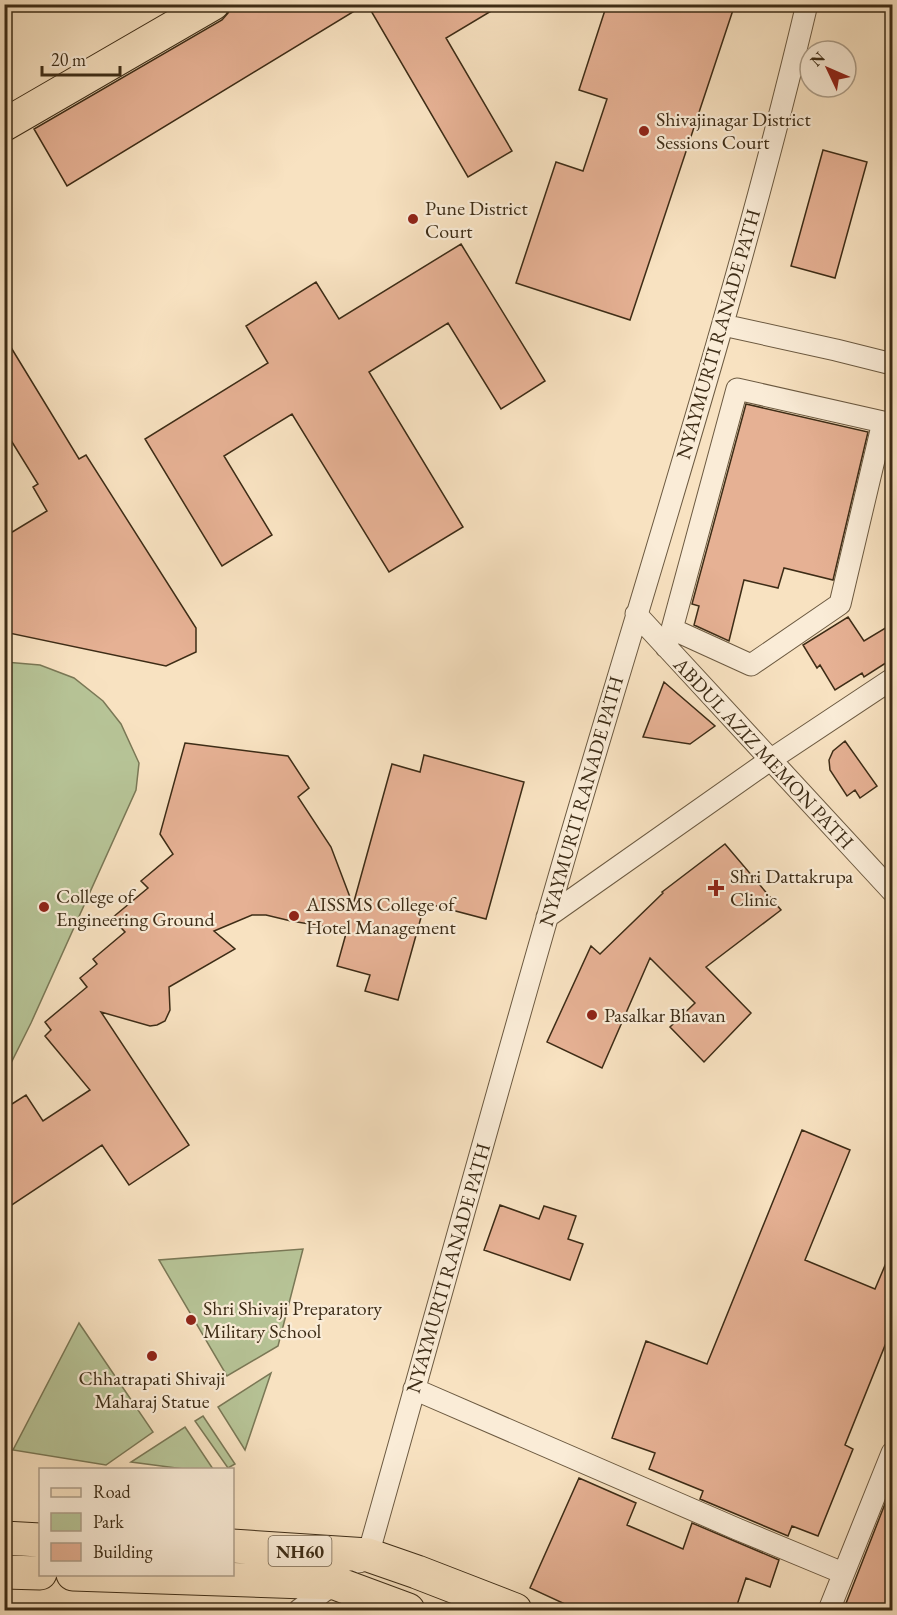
<svg xmlns="http://www.w3.org/2000/svg" width="897" height="1615" font-family="'EB Garamond',serif">
	<style>
		.green { fill: #b7c497; stroke: #7a7856; stroke-width: 1.5 }
		.building { fill: #e6b194; stroke: #3d2c16; stroke-width: 1.5 }
		.lines { fill: none; stroke-linecap: round; stroke-linejoin: round }
		.street-casing { stroke: #6c5a41; stroke-width: 23 }
		.primary-casing { stroke: #3d2c16; stroke-width: 34 }
		.highway-casing { stroke: #3d2c16; stroke-width: 35 }
		.street { stroke: #faecd7; stroke-width: 21 }
		.primary { stroke: #f8e2c1; stroke-width: 32 }
		.highway { stroke: #f8e2c1; stroke-width: 33 }
		.poi-dot { fill: #8f2418; stroke: #faecd7; stroke-width: 2 }
		.labels { text-anchor: middle; dominant-baseline: central; stroke-width: 4.5; stroke-linejoin: round; paint-order: stroke }
		.shield { fill: #faecd7; stroke: #766650; stroke-width: 1.5 }
		.shield-label { font-size: 18px; font-weight: bold; fill: #3d2c16 }
		.poi-label { font-size: 20px; fill: #3d2c16; stroke: #faecd7; text-anchor: start }
		.street-label { font-size: 20px; fill: #3d2c16; stroke: #faecd7 }
	</style>
	<rect width="100%" height="100%" fill="#f8e2c1"/>
	<filter id="stains"><feTurbulence type="fractalNoise" baseFrequency=".00333" numOctaves="4"/><feColorMatrix values="0 0 0 0 .2 0 0 0 0 .09 0 0 0 0 .02 0 0 0 .5 -.17"/></filter>
	<radialGradient id="worn" r=".72"><stop offset=".6" stop-color="#630" stop-opacity="0"/><stop offset="1" stop-color="#630" stop-opacity=".3"/></radialGradient>
	<path class="green" d="M 5,662 L 40,665 L 74,678 L 103,701 L 121,724 L 139,763 L 136,790 L 31,1023 L 9,1067 L 5,1071 Z
		M 303,1249 L 278,1346 L 227,1376 L 159,1260 Z
		M 79,1323 L 153,1432 L 106,1465 L 13,1450 Z
		M 271,1373 L 245,1450 L 218,1407 Z
		M 203,1416 L 235,1464 L 228,1468 L 195,1421 Z
		M 185,1427 L 213,1469 L 184,1469 L 131,1462 Z"/>
	<path class="building" d="M 238,4 L 366,4 L 67,186 L 34,129 L 222,20 L 228,13 L 230,9 Z
		M 367,4 L 503,4 L 446,38 L 512,151 L 468,177 Z
		M 607,4 L 735,4 L 630,320 L 516,283 L 556,162 L 583,171 L 607,99 L 579,90 Z
		M 823,150 L 867,162 L 835,278 L 791,266 Z
		M 461,244 L 545,381 L 501,409 L 448,323 L 369,372 L 463,527 L 389,572 L 292,414 L 224,456 L 272,535 L 222,566 L 145,439 L 268,363 L 246,326 L 316,282 L 339,319 Z
		M 4,336 L 79,459 L 86,455 L 196,628 L 196,652 L 166,666 L 4,632 L 4,537 L 47,511 L 33,487 L 38,484 L 4,429 Z
		M 746,404 L 868,432 L 833,580 L 784,568 L 778,588 L 744,580 L 729,641 L 694,625 L 699,606 L 692,604 Z
		M 848,617 L 864,641 L 892,624 L 892,659 L 864,677 L 862,673 L 835,690 L 820,665 L 817,668 L 803,645 Z
		M 664,682 L 715,726 L 690,744 L 643,737 Z
		M 845,741 L 877,786 L 860,798 L 855,790 L 847,796 L 830,770 L 829,760 L 833,751 Z
		M 185,743 L 288,756 L 309,788 L 298,797 L 331,847 L 353,905 L 392,764 L 420,772 L 424,755 L 524,782 L 486,919 L 425,903 L 398,1000 L 365,991 L 370,975 L 337,966 L 347,930 L 291,921 L 266,915 L 252,915 L 214,931 L 235,949 L 169,987 L 170,1010 L 165,1021 L 157,1025 L 150,1026 L 101,1012 L 189,1145 L 129,1185 L 102,1145 L 4,1210 L 4,1109 L 26,1095 L 43,1121 L 90,1090 L 45,1036 L 51,1030 L 45,1022 L 87,987 L 80,978 L 97,964 L 93,959 L 125,932 L 112,918 L 148,888 L 141,881 L 173,854 L 160,834 Z
		M 725,844 L 781,910 L 706,967 L 751,1013 L 704,1062 L 670,1027 L 695,1003 L 650,958 L 602,1068 L 547,1042 L 591,946 L 600,954 L 663,893 L 662,892 Z
		M 802,1130 L 850,1150 L 805,1260 L 875,1289 L 892,1249 L 892,1328 L 845,1445 L 853,1449 L 818,1536 L 792,1526 L 788,1536 L 700,1499 L 703,1491 L 649,1469 L 655,1453 L 612,1438 L 646,1341 L 707,1364 Z
		M 500,1205 L 539,1219 L 544,1206 L 576,1216 L 568,1239 L 583,1244 L 570,1280 L 484,1250 Z
		M 579,1478 L 636,1503 L 627,1525 L 683,1549 L 692,1523 L 779,1560 L 770,1587 L 746,1578 L 735,1611 L 580,1611 L 530,1588 Z
		M 892,1486 L 892,1611 L 843,1611 Z"/>
	<g class="lines">
		<g class="street-casing">
			<path id="street" d="M 723,325 L 836,350 L 892,364
				M 636,614 L 892,891
				M 666,647 L 672,629 L 737,389 L 883,422 L 840,604 L 751,665 L 672,629
				M 547,917 L 770,760 L 892,679
				M 414,1389 L 737,1529 L 843,1573
				M 359,1562 L 368,1555 C 438,1308 505,1060 577,815 C 657,545 742,278 807,4
				M 299,1610 L 336,1582
				M 829,1610 L 892,1453"/>
		</g>
		<g class="primary-casing">
			<path id="primary" d="M 4,125 L 213,4"/>
		</g>
		<g class="highway-casing">
			<path id="highway" d="M 4,1538 L 40,1540
				M 232,1546 L 368,1555 L 417,1572 L 515,1610
				M 4,1572 L 40,1573
				M 73,1574 L 335,1583 L 408,1610"/>
		</g>
		<use href="#street" class="street"/>
		<use href="#primary" class="primary"/>
		<use href="#highway" class="highway"/>
	</g>
	<g class="poi-dot">
		<circle cx="644" cy="131" r="6"/>
		<circle cx="413" cy="219" r="6"/>
		<path d="M713 879h6v6h6v6h-6v6h-6v-6h-6v-6h6z"/>
		<circle cx="44" cy="907" r="6"/>
		<circle cx="294" cy="916" r="6"/>
		<circle cx="592" cy="1015" r="6"/>
		<circle cx="191" cy="1320" r="6"/>
		<circle cx="152" cy="1356" r="6"/>
	</g>
	<g class="labels">
		<rect class="shield" x="268.5" y="1536" width="63" height="30" rx="4.5"/>
		<g class="shield-label">
			<text x="300" y="1551">NH60</text>
		</g>
		<g class="poi-label">
			<text x="656" y="119">Shivajinagar District<tspan x="656" dy="23">Sessions Court</tspan></text>
			<text x="425" y="208">Pune District<tspan x="425" dy="23">Court</tspan></text>
			<text x="730" y="876">Shri Dattakrupa<tspan x="730" dy="23">Clinic</tspan></text>
			<text x="56" y="896">College of<tspan x="56" dy="23">Engineering Ground</tspan></text>
			<text x="306" y="904">AISSMS College of<tspan x="306" dy="23">Hotel Management</tspan></text>
			<text x="604" y="1015">Pasalkar Bhavan</text>
			<text x="203" y="1308">Shri Shivaji Preparatory<tspan x="203" dy="23">Military School</tspan></text>
			<text x="152" y="1378" text-anchor="middle">Chhatrapati Shivaji<tspan x="152" dy="23">Maharaj Statue</tspan></text>
		</g>
		<g class="street-label">
			<text transform="translate(718 334) rotate(-74)">NYAYMURTI RANADE PATH</text>
			<text transform="translate(764 753) rotate(47)">ABDUL AZIZ MEMON PATH</text>
			<text transform="translate(581 801) rotate(-74)">NYAYMURTI RANADE PATH</text>
			<text transform="translate(448 1268) rotate(-74)">NYAYMURTI RANADE PATH</text>
		</g>
	</g>
	<rect width="897" height="1615" fill="none" stroke="#f8e2c1" stroke-width="24"/>
	<rect x="6" y="6" width="885" height="1603" fill="none" stroke="#3d2c16" stroke-width="3"/>
	<rect x="12" y="12" width="873" height="1591" fill="none" stroke="#3d2c16" stroke-width="1.5"/>
	<rect x="39" y="1468" width="195" height="108" fill="#faecd7" stroke="#ae9f8a" stroke-width="1.5"/>
	<rect x="51" y="1488" width="30" height="9" fill="#f8e2c1" stroke="#ae9f8a" stroke-width="1.5"/>
	<text x="93" y="1498" font-size="18" fill="#3d2c16">Road</text>
	<rect x="51" y="1513" width="30" height="18" fill="#b7c497" stroke="#ae9f8a" stroke-width="1.5"/>
	<text x="93" y="1528" font-size="18" fill="#3d2c16">Park</text>
	<rect x="51" y="1543" width="30" height="18" fill="#e6b194" stroke="#ae9f8a" stroke-width="1.5"/>
	<text x="93" y="1558" font-size="18" fill="#3d2c16">Building</text>
	<g transform="translate(828 69) rotate(314)"><circle r="28" fill="#faecd7" stroke="#ae9f8a" stroke-width="1.5"/>
	<path d="M0-4.5L10 22L0 15L-10 22Z" fill="#8f2418"/>
	<text y="-9" font-size="16" font-weight="bold" text-anchor="middle" fill="#3d2c16">N</text>
	</g>
	<path d="M42 66v9h78v-9" fill="none" stroke="#3d2c16" stroke-width="3"/>
	<text x="51" y="66" font-size="18" fill="#3d2c16" stroke="#faecd7" stroke-width="4.5" paint-order="stroke">20 m</text>
	<rect width="100%" height="100%" filter="url(#stains)"/>
	<rect width="100%" height="100%" fill="url(#worn)"/>
</svg>
